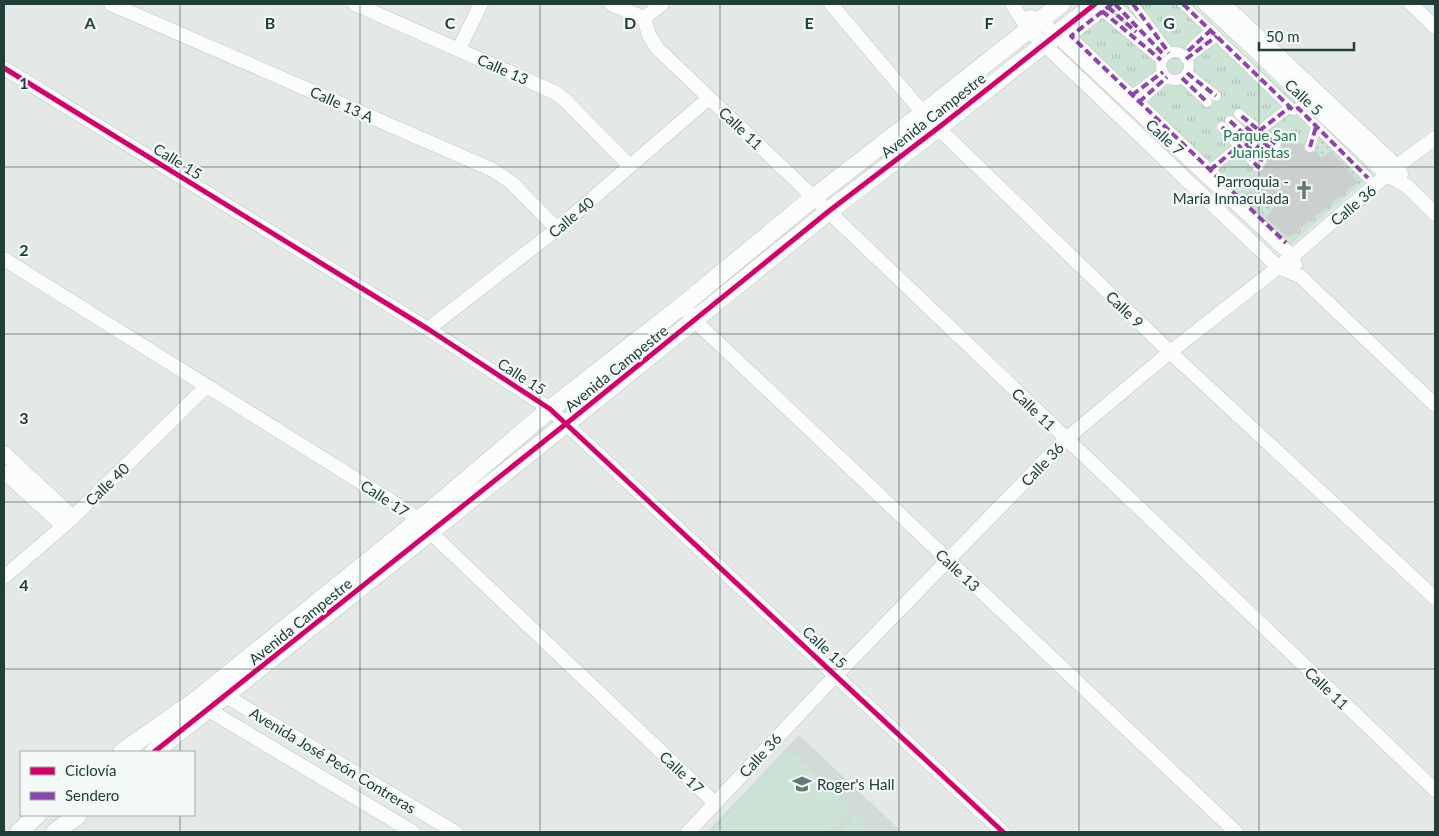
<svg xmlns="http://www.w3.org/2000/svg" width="1439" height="836" font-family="Lato,sans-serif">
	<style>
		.built { fill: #d1dbd8 }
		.grass { fill: url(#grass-tufts) }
		.garden { fill: url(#garden-dots) }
		.pitch { fill: #cce3d6 }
		.building { fill: #cbd0cf; stroke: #ccd2d1 }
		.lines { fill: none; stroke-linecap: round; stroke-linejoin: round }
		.pedestrian-casing { stroke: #c1c6c5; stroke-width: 11 }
		.minor-casing { stroke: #c1c6c5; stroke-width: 15 }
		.tertiary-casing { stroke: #c1c6c5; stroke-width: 19 }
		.pedestrian { stroke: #fbfcfc; stroke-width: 10 }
		.minor { stroke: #fbfcfc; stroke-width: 14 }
		.tertiary { stroke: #fbfcfc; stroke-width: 18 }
		.quiet { stroke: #8e44ad; stroke-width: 4; stroke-dasharray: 8 4; stroke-linecap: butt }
		.cycleway-casing { stroke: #f2f9f6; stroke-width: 8 }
		.cycleway { stroke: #d6006c; stroke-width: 5 }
		.grid { fill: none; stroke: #213e3a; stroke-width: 1; stroke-opacity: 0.55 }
		.labels { text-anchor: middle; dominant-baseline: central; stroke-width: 4.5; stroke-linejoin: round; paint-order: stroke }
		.street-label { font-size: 15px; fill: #213e3a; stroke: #f2f9f6 }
		.park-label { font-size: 15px; fill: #297652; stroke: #f2f9f6 }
		.poi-label { font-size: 15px; fill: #213e3a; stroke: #f2f9f6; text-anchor: end }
		.grid-label { font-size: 16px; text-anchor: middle; font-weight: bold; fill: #213e3a; stroke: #f2f9f6; stroke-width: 4.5; stroke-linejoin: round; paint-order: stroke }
	</style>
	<defs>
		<pattern id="grass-tufts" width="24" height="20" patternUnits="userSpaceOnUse" patternTransform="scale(1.25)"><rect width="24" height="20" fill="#cce3d6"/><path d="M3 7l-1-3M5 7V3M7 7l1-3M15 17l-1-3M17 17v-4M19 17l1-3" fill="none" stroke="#afc4b8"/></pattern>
		<pattern id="garden-dots" width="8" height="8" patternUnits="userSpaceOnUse" patternTransform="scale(1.25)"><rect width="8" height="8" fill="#cce3d6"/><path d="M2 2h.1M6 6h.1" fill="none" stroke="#afc4b8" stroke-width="1.8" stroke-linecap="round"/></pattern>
	</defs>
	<rect width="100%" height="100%" fill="#e4e9e8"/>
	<path class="built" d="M 799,735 L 902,832 L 707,832 Z"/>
	<path class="grass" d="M 1105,4 L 1191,4 L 1373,174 L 1288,247 L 1066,36 Z"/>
	<path class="garden" d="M 1322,138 L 1333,148 L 1360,180 L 1358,182 L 1332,150 L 1322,157 L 1315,149 Z
		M 1267,202 L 1274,208 L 1266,216 L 1255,208 Z"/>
	<path class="pitch" d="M 789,750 L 852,809 L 830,832 L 712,832 Z
		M 856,814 L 875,832 L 839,832 Z"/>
	<path class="building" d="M 1286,144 L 1304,144 L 1303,148 L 1305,152 L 1311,154 L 1316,151 L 1322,159 L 1331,151 L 1358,182 L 1288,237 L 1266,218 L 1276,206 L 1267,201 L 1269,198 L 1267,192 L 1260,191 L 1258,177 L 1271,157 Z"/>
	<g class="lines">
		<g class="pedestrian-casing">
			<path id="pedestrian" d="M 1112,4 L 1071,36 L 1225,184
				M 1115,4 L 1165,55
				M 1133,4 L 1167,50
				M 1183,4 L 1293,110 L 1298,108 L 1368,178
				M 1102,11 L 1161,60
				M 1191,48 L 1211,30
				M1161 66a14 14 0 1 1 28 0a14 14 0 1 1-28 0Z
				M 1186,59 L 1217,36
				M 1187,73 L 1216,96
				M 1182,78 L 1207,102
				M 1132,95 L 1163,72
				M 1139,102 L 1166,78
				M 1230,121 L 1265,154
				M 1222,127 L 1258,167 L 1264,154 L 1276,144 L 1239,114
				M 1259,131 L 1290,107
				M 1310,147 L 1316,127
				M 1210,170 L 1239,146
				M 1245,203 L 1262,197"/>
		</g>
		<g class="minor-casing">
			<path id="minor" d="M 111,4 L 491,169 L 511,182 L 557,229
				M 355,4 L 554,92 L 565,100 L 630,166
				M 611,4 L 644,18
				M 831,4 L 923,113 L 938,128 L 1170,352 L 1435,598
				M 1012,4 L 1028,29 L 1278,267 L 1300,276 L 1435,405
				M 1205,4 L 1387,175 L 1407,186 L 1435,214
				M 1224,4 L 1397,166 L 1401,174
				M 1411,4 L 1435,27
				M 1030,17 L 1040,21 L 1055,34 L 1292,256 L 1295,264
				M 644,18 L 649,35 L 657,48 L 1435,790
				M 644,18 L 662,4
				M 459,49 L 481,4
				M 4,68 L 428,329 L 550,409 L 1003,832
				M 4,259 L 410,513 L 715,803
				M 683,305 L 694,320 L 1236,832
				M 428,329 L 557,229 L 709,98
				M 4,453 L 73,517
				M 4,472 L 63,526
				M 4,577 L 67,523 L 207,386
				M 219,688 L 226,696 L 455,832
				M 202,703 L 207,709 L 413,832
				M 688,832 L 836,675 L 1066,439 L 1170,352 L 1295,254 L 1397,166 L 1435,138"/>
		</g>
		<g class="tertiary-casing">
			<path id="tertiary" d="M 122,752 L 199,698 L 418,521 L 550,409 L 683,305 L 813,198 L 923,113 L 1061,4
				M 154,752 L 567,423 L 829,211 L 938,128 L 1095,4
				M 19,832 L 37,815
				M 55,832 L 78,815"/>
		</g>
		<use href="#pedestrian" class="pedestrian"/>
		<use href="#minor" class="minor"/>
		<use href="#tertiary" class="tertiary"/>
		<path class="quiet" d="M 1112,4 L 1071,36 L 1286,243
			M 1115,4 L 1165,56
			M 1133,4 L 1169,53
			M 1183,4 L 1293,110 L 1298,108 L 1368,178
			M 1108,7 L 1136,32
			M 1102,11 L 1161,60
			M 1188,51 L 1211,30
			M 1186,59 L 1217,36
			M 1187,73 L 1216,96
			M 1182,78 L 1207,102
			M 1132,95 L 1163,72
			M 1139,102 L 1167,77
			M 1230,121 L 1265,154
			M 1222,127 L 1258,167 L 1264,154 L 1276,144 L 1239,114
			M 1246,127 L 1271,149
			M 1259,131 L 1290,107
			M 1237,135 L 1262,160
			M 1310,147 L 1316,127
			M 1210,170 L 1239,146
			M 1245,203 L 1262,197"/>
		<g class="cycleway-casing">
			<path id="cycleway" d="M 4,68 L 428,329 L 550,409 L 1003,832
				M 154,752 L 567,423 L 829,211 L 938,128 L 1095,4"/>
		</g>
		<use href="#cycleway" class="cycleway"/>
	</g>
	<path class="grid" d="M 180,4 L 180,752M 360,4 L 360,832M 540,4 L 540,832M 720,4 L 720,832M 899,4 L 899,832M 1079,4 L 1079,832M 1259,4 L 1259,832M 4,167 L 1435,167M 4,334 L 1435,334M 4,502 L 1435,502M 4,669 L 1435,669M 180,815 L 180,832"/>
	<defs>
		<g id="church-bare" transform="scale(1.5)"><path d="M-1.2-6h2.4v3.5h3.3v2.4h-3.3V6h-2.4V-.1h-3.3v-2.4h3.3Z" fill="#657a77" stroke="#f2f9f6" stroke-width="2.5" paint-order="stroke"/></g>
		<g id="school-bare" transform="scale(1.5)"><path d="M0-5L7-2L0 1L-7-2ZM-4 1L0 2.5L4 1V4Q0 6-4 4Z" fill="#657a77" stroke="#f2f9f6" stroke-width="2.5" paint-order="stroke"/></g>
	</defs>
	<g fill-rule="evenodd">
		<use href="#church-bare" x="1304" y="190"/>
		<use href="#school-bare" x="802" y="784"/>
	</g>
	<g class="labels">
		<g class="street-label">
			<text transform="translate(503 69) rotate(24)">Calle 13</text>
			<text transform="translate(1304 97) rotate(43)">Calle 5</text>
			<text transform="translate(342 104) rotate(24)">Calle 13 A</text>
			<text transform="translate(933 115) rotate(-38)">Avenida Campestre</text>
			<text transform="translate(741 128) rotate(44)">Calle 11</text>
			<text transform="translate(1165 137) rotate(43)">Calle 7</text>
			<text transform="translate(178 161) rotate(32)">Calle 15</text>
			<text transform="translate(1353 205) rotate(-40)">Calle 36</text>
			<text transform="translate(571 217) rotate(-40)">Calle 40</text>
			<text transform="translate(1125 309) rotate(44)">Calle 9</text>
			<text transform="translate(616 368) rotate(-39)">Avenida Campestre</text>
			<text transform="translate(522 376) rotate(33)">Calle 15</text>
			<text transform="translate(1034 409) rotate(44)">Calle 11</text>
			<text transform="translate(1042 464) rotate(-46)">Calle 36</text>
			<text transform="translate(107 484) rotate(-44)">Calle 40</text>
			<text transform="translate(385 498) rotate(33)">Calle 17</text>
			<text transform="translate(958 570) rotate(43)">Calle 13</text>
			<text transform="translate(300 621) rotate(-39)">Avenida Campestre</text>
			<text transform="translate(825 647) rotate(43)">Calle 15</text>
			<text transform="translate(1327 688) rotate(44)">Calle 11</text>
			<text transform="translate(760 755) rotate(-47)">Calle 36</text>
			<text transform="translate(333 760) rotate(31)">Avenida José Peón Contreras</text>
			<text transform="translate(682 772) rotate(43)">Calle 17</text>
		</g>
		<g class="park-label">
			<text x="1260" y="135">Parque San<tspan x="1260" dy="17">Juanistas</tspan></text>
		</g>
		<g class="poi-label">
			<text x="1289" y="181">Parroquia -<tspan x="1289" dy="17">María Inmaculada</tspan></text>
			<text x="817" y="784" text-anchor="start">Roger's Hall</text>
		</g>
	</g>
	<g class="grid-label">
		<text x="90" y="29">A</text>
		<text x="270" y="29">B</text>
		<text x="450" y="29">C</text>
		<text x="630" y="29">D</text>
		<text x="809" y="29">E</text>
		<text x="989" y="29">F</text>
		<text x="1169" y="29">G</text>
		<text x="24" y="89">1</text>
		<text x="24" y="256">2</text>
		<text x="24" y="424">3</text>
		<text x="24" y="591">4</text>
	</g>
	<rect width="1439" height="836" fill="none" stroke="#213e3a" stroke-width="10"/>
	<rect x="20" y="751" width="175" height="65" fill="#f2f9f6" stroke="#9eaeab"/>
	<rect x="30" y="767" width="25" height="8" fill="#d6006c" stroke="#9eaeab"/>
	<text x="65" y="776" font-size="15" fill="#213e3a">Ciclovía</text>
	<rect x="30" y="792" width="25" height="8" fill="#8e44ad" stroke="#9eaeab"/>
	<text x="65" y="801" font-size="15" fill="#213e3a">Sendero</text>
	<path d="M1259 42v8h95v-8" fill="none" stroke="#213e3a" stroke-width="2.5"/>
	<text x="1266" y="42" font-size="15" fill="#213e3a" stroke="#f2f9f6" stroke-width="4" paint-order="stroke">50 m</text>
</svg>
